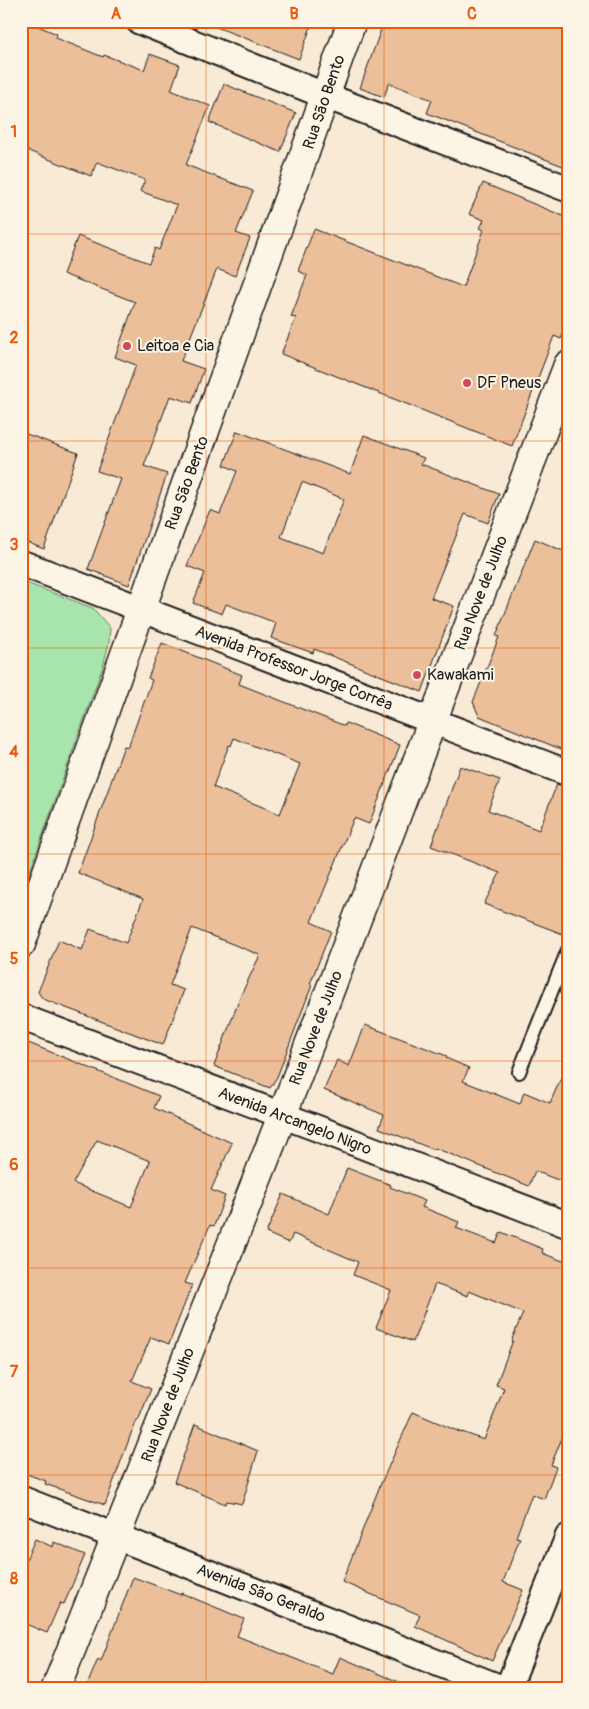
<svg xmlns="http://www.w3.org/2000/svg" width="589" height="1709" font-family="Pangolin,sans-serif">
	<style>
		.green { fill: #a7e5ac; stroke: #628064 }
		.building { fill: #ecbf9b; stroke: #1c1c1c; fill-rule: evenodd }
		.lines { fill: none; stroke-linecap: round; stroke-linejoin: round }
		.lane-casing { stroke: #1c1c1c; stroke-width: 16 }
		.street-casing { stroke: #1c1c1c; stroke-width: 29 }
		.secondary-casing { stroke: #1c1c1c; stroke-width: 31 }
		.lane { stroke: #fcf5e5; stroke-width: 12 }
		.street { stroke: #fcf5e5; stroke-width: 25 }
		.secondary { stroke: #fcf5e5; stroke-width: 28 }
		.grid { fill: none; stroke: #e8590c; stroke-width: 1; stroke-opacity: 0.55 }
		.poi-dot { fill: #d1495b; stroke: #fcf5e5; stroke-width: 2 }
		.labels { text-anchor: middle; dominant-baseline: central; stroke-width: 4; stroke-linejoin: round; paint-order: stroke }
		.street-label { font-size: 16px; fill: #1c1c1c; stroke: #fcf5e5 }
		.poi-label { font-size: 16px; fill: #1c1c1c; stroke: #fcf5e5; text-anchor: start }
		.neatline { fill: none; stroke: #e8590c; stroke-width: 2 }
		.grid-label { font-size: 16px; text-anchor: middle; font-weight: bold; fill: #e8590c }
	</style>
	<rect width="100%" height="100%" fill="#f9ead6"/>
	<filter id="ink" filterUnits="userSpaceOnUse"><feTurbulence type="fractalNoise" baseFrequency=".02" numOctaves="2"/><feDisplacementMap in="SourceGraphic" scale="10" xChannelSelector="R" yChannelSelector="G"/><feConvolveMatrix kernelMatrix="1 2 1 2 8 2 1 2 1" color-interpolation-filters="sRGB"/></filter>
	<g filter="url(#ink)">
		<path class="green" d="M 21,581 L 93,608 L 110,628 L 109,643 L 103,666 L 21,896 Z"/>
		<path class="building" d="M 21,21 L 26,21 L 57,34 L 56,38 L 103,57 L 104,55 L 144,70 L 150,54 L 180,65 L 171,90 L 210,106 L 186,165 L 253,191 L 236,233 L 250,238 L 235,276 L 217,269 L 181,361 L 204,369 L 192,403 L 170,396 L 144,466 L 167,474 L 129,585 L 88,569 L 121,479 L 97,471 L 136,365 L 115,357 L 135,302 L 63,274 L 78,236 L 149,263 L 155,248 L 159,250 L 177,205 L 140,191 L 145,180 L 97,162 L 91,176 L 21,148 Z
			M 206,21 L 313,21 L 299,59 L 206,23 Z
			M 384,21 L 568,21 L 568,168 L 427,113 L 432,100 L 389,83 L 384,97 L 360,88 Z
			M 224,84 L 296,113 L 280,152 L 209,122 Z
			M 483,183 L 568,218 L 568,322 L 561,339 L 554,336 L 512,446 L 281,354 L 296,318 L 291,317 L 307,275 L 298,271 L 314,229 L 463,287 L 484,230 L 480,228 L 484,220 L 469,214 Z
			M 237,431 L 350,474 L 364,435 L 424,458 L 421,464 L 499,494 L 488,523 L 465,514 L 431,598 L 454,606 L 422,692 L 314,649 L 313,653 L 271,638 L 276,623 L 226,604 L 222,614 L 193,603 L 205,573 L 187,566 L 210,510 L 220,514 L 237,471 L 224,465 ZM 302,482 L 344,499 L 323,553 L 281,537 Z
			M 21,432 L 78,453 L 44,549 L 21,540 Z
			M 535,539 L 568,553 L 568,752 L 479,716 L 473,702 L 499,637 L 496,636 Z
			M 162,643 L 242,675 L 239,684 L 345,726 L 346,723 L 400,745 L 369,824 L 354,818 L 311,922 L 331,931 L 310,984 L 312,985 L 277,1077 L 270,1088 L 214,1066 L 241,995 L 260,955 L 192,928 L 170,985 L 184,990 L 163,1045 L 43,999 L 38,992 L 59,940 L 82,950 L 90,929 L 126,943 L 143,899 L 78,873 L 124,746 L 128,747 L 152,680 L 148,678 ZM 234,738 L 300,764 L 280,814 L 213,787 L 229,745 L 231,746 Z
			M 460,766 L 500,780 L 488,810 L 539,830 L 557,784 L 568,787 L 568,921 L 563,934 L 484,904 L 500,873 L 431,846 Z
			M 365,1025 L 447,1056 L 446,1058 L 469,1068 L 463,1081 L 520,1104 L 524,1092 L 550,1103 L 568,1062 L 568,1184 L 535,1171 L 529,1186 L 435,1148 L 435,1150 L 379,1128 L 384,1115 L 324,1090 L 337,1060 L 349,1066 Z
			M 21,1040 L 159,1096 L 154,1108 L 232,1143 L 211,1190 L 225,1196 L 214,1226 L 210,1225 L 185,1283 L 192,1285 L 169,1344 L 151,1337 L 132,1381 L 151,1389 L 138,1421 L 136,1420 L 105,1505 L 45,1484 L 46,1481 L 21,1472 ZM 97,1140 L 150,1161 L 131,1207 L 73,1183 Z
			M 347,1168 L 391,1185 L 390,1187 L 425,1201 L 422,1207 L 459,1222 L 456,1228 L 496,1243 L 501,1232 L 543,1249 L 542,1253 L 568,1263 L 568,1423 L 551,1465 L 556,1467 L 544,1499 L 532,1494 L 516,1537 L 520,1538 L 503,1582 L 523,1590 L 492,1661 L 415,1626 L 420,1615 L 342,1582 L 379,1488 L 413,1412 L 462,1433 L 462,1432 L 484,1440 L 504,1388 L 496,1385 L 513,1340 L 512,1339 L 523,1313 L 469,1291 L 468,1296 L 435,1284 L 413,1342 L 376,1328 L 391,1290 L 353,1275 L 358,1262 L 293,1234 L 289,1243 L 266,1233 L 283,1194 L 329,1214 Z
			M 195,1424 L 258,1451 L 242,1504 L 227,1501 L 225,1504 L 174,1482 Z
			M 35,1539 L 53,1547 L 54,1542 L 85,1555 L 64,1604 L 60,1603 L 47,1633 L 21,1622 L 21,1571 Z
			M 133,1577 L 181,1595 L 181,1593 L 244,1619 L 237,1636 L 333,1674 L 340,1657 L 413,1688 L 86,1688 L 98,1659 L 101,1661 Z"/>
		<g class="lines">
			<g class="lane-casing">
				<path id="lane" d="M 519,1072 L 568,950"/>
			</g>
			<g class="street-casing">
				<path id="street" d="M 139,21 L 326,96 L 568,189
					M 21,563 L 568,773
					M 21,1017 L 319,1129 L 568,1225
					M 21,1499 L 501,1688
					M 508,1688 L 568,1537"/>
			</g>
			<g class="secondary-casing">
				<path id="secondary" d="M 21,944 L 352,21
					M 56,1688 L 282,1116 L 568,365"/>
			</g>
			<use href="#lane" class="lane"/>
			<use href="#street" class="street"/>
			<use href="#secondary" class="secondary"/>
		</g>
	</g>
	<path class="grid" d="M 206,21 L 206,1688M 384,21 L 384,1688M 21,234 L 568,234M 21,441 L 568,441M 21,648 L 568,648M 21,854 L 568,854M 21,1061 L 568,1061M 21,1268 L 568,1268M 21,1475 L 568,1475"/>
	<g class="poi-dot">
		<circle cx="127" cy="346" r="5"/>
		<circle cx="467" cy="383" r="5"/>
		<circle cx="417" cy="675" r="5"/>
	</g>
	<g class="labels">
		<g class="street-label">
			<text transform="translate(324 102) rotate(-71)">Rua São Bento</text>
			<text transform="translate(187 483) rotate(-70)">Rua São Bento</text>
			<text transform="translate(481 593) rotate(-69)">Rua Nove de Julho</text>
			<text transform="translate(294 668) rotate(21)">Avenida Professor Jorge Corrêa</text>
			<text transform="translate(316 1028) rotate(-69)">Rua Nove de Julho</text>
			<text transform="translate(295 1121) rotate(21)">Avenida Arcangelo Nigro</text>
			<text transform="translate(168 1405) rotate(-69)">Rua Nove de Julho</text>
			<text transform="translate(261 1593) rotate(21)">Avenida São Geraldo</text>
		</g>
		<g class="poi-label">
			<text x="137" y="346">Leitoa e Cia</text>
			<text x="477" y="383">DF Pneus</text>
			<text x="427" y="675">Kawakami</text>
		</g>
	</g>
	<rect width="589" height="1709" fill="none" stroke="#fcf5e5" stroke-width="55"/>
	<rect x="28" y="28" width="534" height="1654" class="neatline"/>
	<g class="grid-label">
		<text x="116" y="19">A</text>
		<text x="294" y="19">B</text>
		<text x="472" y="19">C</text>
		<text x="14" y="137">1</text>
		<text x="14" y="343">2</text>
		<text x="14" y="550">3</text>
		<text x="14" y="757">4</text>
		<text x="14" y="964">5</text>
		<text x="14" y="1170">6</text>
		<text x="14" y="1377">7</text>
		<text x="14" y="1584">8</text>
	</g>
</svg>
